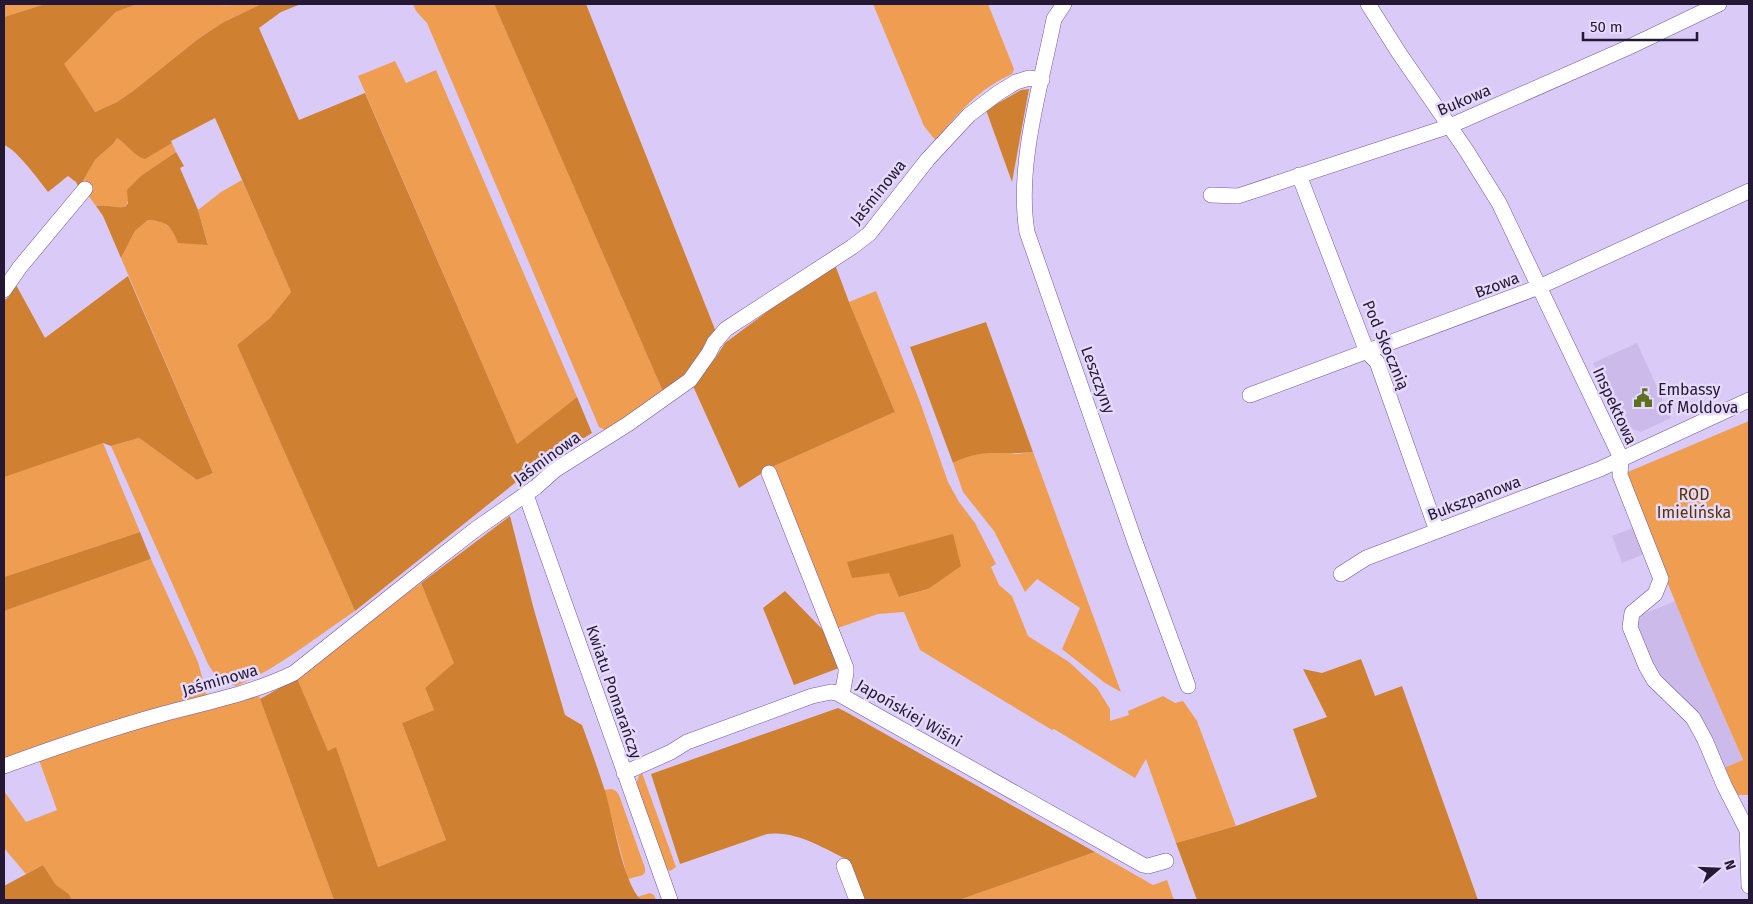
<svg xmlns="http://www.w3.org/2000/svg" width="1753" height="904" font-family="'Fira Sans',sans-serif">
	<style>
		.built { fill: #ccbaeb }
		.green { fill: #ee9d51; fill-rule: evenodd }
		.forest { fill: #cf8030 }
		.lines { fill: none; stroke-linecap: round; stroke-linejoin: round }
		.street-casing { stroke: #74589d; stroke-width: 16 }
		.street { stroke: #fff; stroke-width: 15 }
		.labels { text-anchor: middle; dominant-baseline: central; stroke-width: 5; stroke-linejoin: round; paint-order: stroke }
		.street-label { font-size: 16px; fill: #241835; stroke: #e5daf9 }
		.poi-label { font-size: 16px; fill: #241835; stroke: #e5daf9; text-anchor: start }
		.park-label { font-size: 16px; fill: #593104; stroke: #e5daf9 }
	</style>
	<rect width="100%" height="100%" fill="#dacaf8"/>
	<path class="built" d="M 1637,343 L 1671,418 L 1641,432 L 1624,426 L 1593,363 Z
		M 1633,528 L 1644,554 L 1622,563 L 1612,536 Z
		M 1676,601 L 1697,655 L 1743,761 L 1724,768 L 1707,731 L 1690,705 L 1655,669 L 1635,617 Z"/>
	<path class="green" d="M 4,4 L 45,4 L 4,17 Z
		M 137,4 L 213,4 C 226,7 246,4 261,4 L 222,23 L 198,39 L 133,91 L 117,102 L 95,112 L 63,64 L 116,12 Z
		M 413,4 L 494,4 L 664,394 L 607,431 L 599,427 L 427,23 L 416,11 Z
		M 873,4 L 988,4 L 1014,69 L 1012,74 C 980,88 957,113 936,141 L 924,126 Z
		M 395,61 L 406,83 L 436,70 L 577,397 L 517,444 L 358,76 Z
		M 117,138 C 127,144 135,152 145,158 L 172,143 L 176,152 L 142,175 L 125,207 C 114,208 106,204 96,206 L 87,194 L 79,188 L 95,160 L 114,143 Z
		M 242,180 L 291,292 L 270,318 L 237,345 L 355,611 C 316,637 279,668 236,686 L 217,678 L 208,664 L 111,446 L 139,438 L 197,480 L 213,473 L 121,258 L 135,231 L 148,220 L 161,221 L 174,231 L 208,244 L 198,210 L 221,192 Z
		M 876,291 L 920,402 L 948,482 L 959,502 L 975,523 L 996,564 L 991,567 L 999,585 L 1012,596 L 1028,636 L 1069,662 L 1097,688 L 1110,709 L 1110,721 L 1129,715 L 1128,711 L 1163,696 L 1175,703 L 1183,701 L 1197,721 L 1236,826 L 1176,843 L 1146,759 L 1135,778 L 1054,729 L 1052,730 L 920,650 L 904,612 L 878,614 L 835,629 L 772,467 L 895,412 L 849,302 ZM 890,573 L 928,589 L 900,597 Z
		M 4,300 L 103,443 L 140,532 L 4,577 Z
		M 1749,421 L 1749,795 L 1735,795 L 1724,768 L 1743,760 L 1697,655 L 1623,474 Z
		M 998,452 L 1018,454 L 1033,452 L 1121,692 L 1105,683 L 1062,649 L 1080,608 L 1037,579 L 1025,592 L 994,531 L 963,492 L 953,463 C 968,455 981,453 998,452 Z
		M 151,559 L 198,662 L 207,696 L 4,760 L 4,611 Z
		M 421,583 L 455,663 L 425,688 L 434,710 L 402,723 L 446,840 L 378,867 L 336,748 L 328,751 L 297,678 L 350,635 Z
		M 259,696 L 334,900 L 72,900 L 69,894 L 56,885 L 43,865 L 26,874 L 4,848 L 4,791 L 26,822 L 57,810 L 39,760 L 139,726 Z
		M 642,773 L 676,867 L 670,871 L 665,868 L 636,784 L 639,776 Z
		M 612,789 L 616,791 L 619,795 L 645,868 L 645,872 L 643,875 L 628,879 L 604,790 Z
		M 1095,852 L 1153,885 L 1167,880 L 1174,900 L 959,900 Z
		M 650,893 L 654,895 L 656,900 L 641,900 L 637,897 Z"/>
	<path class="forest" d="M 45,4 L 137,4 L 116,12 L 64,64 L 95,112 L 117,102 L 133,91 L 198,39 L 222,23 L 261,4 L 301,4 L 281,12 L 259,28 L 299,120 L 365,93 L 517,444 L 577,397 L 592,433 L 530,471 L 355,611 L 237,345 L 270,318 L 291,292 L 215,118 L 171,141 L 172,143 L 145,159 C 135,157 127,144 117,138 L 114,143 L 95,160 L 79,188 L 76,182 L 68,176 L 48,192 C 39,180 16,149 4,145 L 4,17 Z
		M 494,4 L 586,4 L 716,332 L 690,371 L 664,394 Z
		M 1029,89 L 1012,182 L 986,110 L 1021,90 Z
		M 176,152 L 184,166 L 180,168 L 198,210 L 208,245 L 178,243 C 172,226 166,221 148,220 L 135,231 L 121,258 L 103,216 L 96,206 C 106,204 114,208 125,207 L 128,203 L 127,190 L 142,175 Z
		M 834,262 L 849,302 L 895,412 L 772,467 L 739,488 L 693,386 L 716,357 L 725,343 Z
		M 128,276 L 213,473 L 197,480 L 139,438 L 111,446 L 103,443 L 4,477 L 4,300 L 9,297 L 5,291 L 15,283 L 45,338 Z
		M 986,322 L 1033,452 C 1001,456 985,447 953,463 L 910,347 Z
		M 510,516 L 534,610 L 565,715 L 582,725 C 590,747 598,769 605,791 C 613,818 623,883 641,900 L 334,900 L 260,699 L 297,678 L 328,751 L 336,747 L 378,867 L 446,840 L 402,723 L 434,710 L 425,688 L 454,663 L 421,583 Z
		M 140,532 L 151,559 L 4,611 L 4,577 Z
		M 953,534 L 961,566 L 928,589 L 899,597 L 889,573 L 852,578 L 847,562 Z
		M 785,591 L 824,631 L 839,668 L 794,685 L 763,608 Z
		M 1361,659 L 1375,696 L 1402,686 L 1478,900 L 1197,900 L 1176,843 L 1236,826 L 1317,797 L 1293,729 L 1327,717 L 1303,669 L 1322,673 Z
		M 838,708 L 848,713 L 1095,852 L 959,900 L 864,900 L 848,860 C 823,848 796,830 767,834 L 680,864 L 651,774 Z
		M 43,865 L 56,885 L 69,894 L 72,900 L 4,900 L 4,886 Z"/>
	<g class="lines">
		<g class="street-casing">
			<path id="street" d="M 1064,4 L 1054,19 C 1041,86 1016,165 1027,232 L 1135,542 L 1188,686
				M 1368,4 L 1399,53 L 1466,150 L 1499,203 L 1621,458 L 1620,475 L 1661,579 L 1655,594 L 1632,613 L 1630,627 L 1646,666 L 1654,680 L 1693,718 L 1705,740 L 1724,785 L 1747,830 L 1749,886
				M 1299,175 L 1367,352 L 1377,362 L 1437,531
				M 1211,195 L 1238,196 L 1450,126 L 1627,48 L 1719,4
				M 4,290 L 20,267 L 85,189
				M 1250,395 L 1539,287 L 1749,191
				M 769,473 L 846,668 L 846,673 L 842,695
				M 526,495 L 670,900
				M 1341,574 L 1366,558 L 1600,469 L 1749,400
				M 4,766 C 56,747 109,729 163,714 C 208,702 253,693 294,673 L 440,557 L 476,529 L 536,487 L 555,470 L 628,424 L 690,380 L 709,353 L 714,343 L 726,329 L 852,247 L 869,234 L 928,159 L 969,115 L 998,93 L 1016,82 L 1029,78 L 1042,80
				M 624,773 L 671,752 L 687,742 L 812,696 L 831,692 L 837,693 L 1143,865 L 1148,866 L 1166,861
				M 844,866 L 857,900"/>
		</g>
		<use href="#street" class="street"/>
	</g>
	<defs>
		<g id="civic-bare" transform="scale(1.5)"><path d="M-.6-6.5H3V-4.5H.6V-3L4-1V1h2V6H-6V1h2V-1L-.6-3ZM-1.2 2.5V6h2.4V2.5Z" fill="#5f7120" stroke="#e5daf9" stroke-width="2.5" paint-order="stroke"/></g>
	</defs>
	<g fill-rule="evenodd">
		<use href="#civic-bare" x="1643" y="398"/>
	</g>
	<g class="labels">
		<g class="street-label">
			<text transform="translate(1464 100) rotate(-23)">Bukowa</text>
			<text transform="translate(878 192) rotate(-51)">Jaśminowa</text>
			<text transform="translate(1497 285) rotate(-21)">Bzowa</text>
			<text transform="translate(1386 345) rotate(67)">Pod Skocznią</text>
			<text transform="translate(1098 380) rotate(70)">Leszczyny</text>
			<text transform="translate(1615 406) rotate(65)">Inspektowa</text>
			<text transform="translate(547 458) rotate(-36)">Jaśminowa</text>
			<text transform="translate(1474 498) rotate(-21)">Bukszpanowa</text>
			<text transform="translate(220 680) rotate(-16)">Jaśminowa</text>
			<text transform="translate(614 692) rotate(71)">Kwiatu Pomarańczy</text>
			<text transform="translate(909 713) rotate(30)">Japońskiej Wiśni</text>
		</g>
		<g class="poi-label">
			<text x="1658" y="389">Embassy<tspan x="1658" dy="18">of Moldova</tspan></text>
		</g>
		<g class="park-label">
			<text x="1694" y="494">ROD<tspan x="1694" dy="18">Imielińska</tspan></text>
		</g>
	</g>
	<rect width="1753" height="904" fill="none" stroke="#241835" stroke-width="10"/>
	<g transform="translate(1718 869) rotate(71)" stroke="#e5daf9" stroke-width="4" paint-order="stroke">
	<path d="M0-4L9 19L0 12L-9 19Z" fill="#241835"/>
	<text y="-8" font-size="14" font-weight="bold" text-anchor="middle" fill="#241835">N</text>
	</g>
	<path d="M1583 32v8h114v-8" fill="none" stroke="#241835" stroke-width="2.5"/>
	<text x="1590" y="32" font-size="15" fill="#241835" stroke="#e5daf9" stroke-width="4" paint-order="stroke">50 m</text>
</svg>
